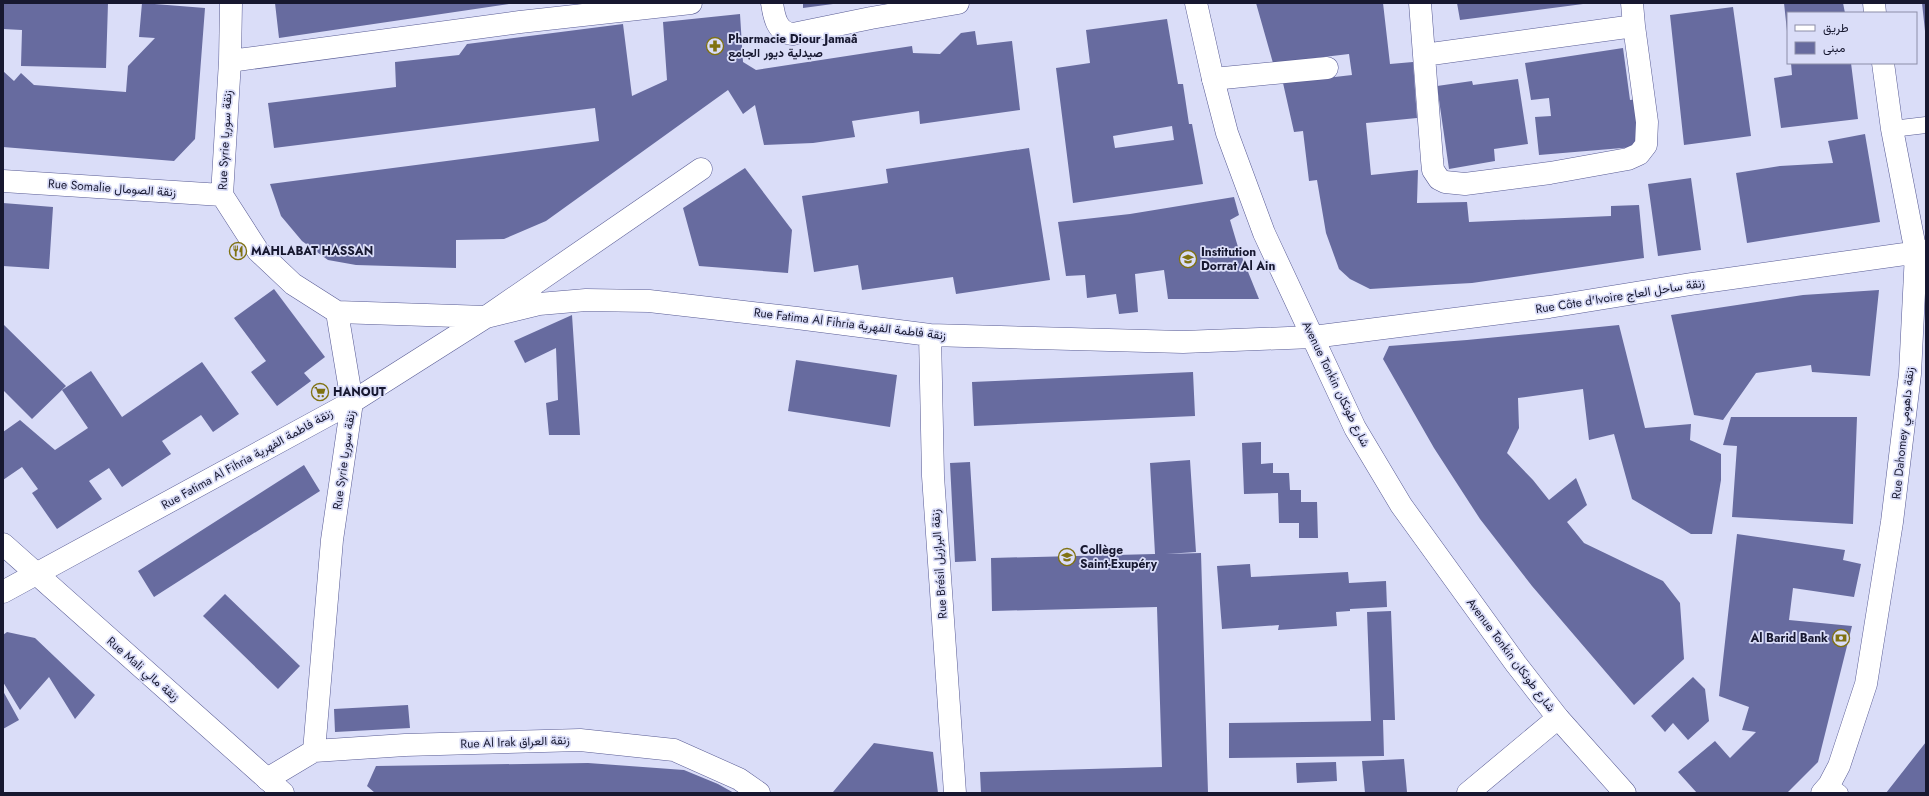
<svg xmlns="http://www.w3.org/2000/svg" width="1929" height="796" font-family="Jost,Vazirmatn,sans-serif">
	<style>
		.building { fill: #676b9f; fill-rule: evenodd }
		.lines { fill: none; stroke-linecap: round; stroke-linejoin: round }
		.service-casing { stroke: #585b94; stroke-width: 17 }
		.pedestrian-casing { stroke: #585b94; stroke-width: 23 }
		.minor-casing { stroke: #585b94; stroke-width: 23 }
		.tertiary-casing { stroke: #585b94; stroke-width: 23 }
		.service { stroke: #fff; stroke-width: 16 }
		.pedestrian { stroke: #fff; stroke-width: 22 }
		.minor { stroke: #fff; stroke-width: 22 }
		.tertiary { stroke: #fff; stroke-width: 22 }
		.labels { text-anchor: middle; dominant-baseline: central; stroke-width: 3.5; stroke-linejoin: round; paint-order: stroke }
		.poi-label { font-size: 12px; font-weight: bold; fill: #171830; stroke: #daddf8; text-anchor: start }
		.street-label { font-size: 12px; fill: #171830; stroke: #daddf8 }
	</style>
	<rect width="100%" height="100%" fill="#daddf8"/>
	<path class="building" d="M 3,3 L 108,3 L 106,68 L 21,66 L 22,30 L 3,29 Z
		M 142,3 L 205,8 L 195,139 L 174,161 L 3,147 L 3,71 L 14,81 L 21,73 L 34,85 L 126,92 L 128,66 L 155,38 L 139,37 Z
		M 275,3 L 509,3 L 509,4 L 279,38 Z
		M 803,3 L 833,3 L 833,4 L 803,8 Z
		M 1256,3 L 1383,3 L 1390,64 L 1413,62 L 1417,118 L 1366,123 L 1371,175 L 1418,170 L 1417,203 L 1467,202 L 1469,222 L 1611,216 L 1611,206 L 1639,205 L 1644,258 L 1472,283 L 1435,285 L 1370,289 L 1350,279 L 1339,269 L 1326,233 L 1317,180 L 1309,181 L 1303,131 L 1294,132 L 1283,83 L 1352,75 L 1349,54 L 1273,63 Z
		M 1457,3 L 1583,3 L 1583,4 L 1460,20 Z
		M 1784,3 L 1843,3 L 1845,13 L 1788,13 L 1787,31 Z
		M 1922,3 L 1926,3 L 1926,31 L 1925,31 Z
		M 1733,7 L 1751,136 L 1684,145 L 1670,15 Z
		M 740,14 L 743,62 L 756,70 L 912,46 L 913,53 L 940,54 L 961,33 L 975,31 L 977,45 L 1012,41 L 1020,110 L 920,124 L 919,111 L 852,121 L 855,137 L 813,143 L 764,145 L 755,105 L 743,114 L 728,90 L 546,221 L 504,239 L 456,240 L 456,268 L 356,265 L 328,260 L 302,241 L 281,216 L 270,184 L 599,141 L 595,108 L 274,148 L 268,103 L 396,87 L 395,62 L 459,55 L 467,44 L 623,24 L 632,96 L 667,80 L 663,22 Z
		M 1167,19 L 1178,84 L 1183,84 L 1189,124 L 1192,124 L 1203,184 L 1073,203 L 1056,68 L 1090,63 L 1086,30 ZM 1172,126 L 1174,140 L 1115,148 L 1113,136 Z
		M 1623,48 L 1630,100 L 1639,99 L 1644,139 L 1634,147 L 1539,155 L 1535,117 L 1551,116 L 1549,98 L 1531,100 L 1525,63 Z
		M 1791,63 L 1851,63 L 1858,119 L 1781,128 L 1774,78 L 1792,75 Z
		M 1518,79 L 1528,144 L 1494,149 L 1495,161 L 1449,169 L 1437,86 L 1472,81 L 1473,85 Z
		M 1865,134 L 1880,222 L 1747,243 L 1736,173 L 1780,166 L 1833,163 L 1828,141 Z
		M 1029,148 L 1050,280 L 956,294 L 953,277 L 862,290 L 858,265 L 814,272 L 802,196 L 888,183 L 886,169 Z
		M 745,168 L 792,230 L 788,273 L 699,266 L 683,208 Z
		M 1691,178 L 1701,250 L 1658,256 L 1648,184 Z
		M 1234,197 L 1239,215 L 1230,220 L 1238,247 L 1259,299 L 1168,299 L 1164,270 L 1135,274 L 1138,312 L 1119,314 L 1116,294 L 1087,298 L 1085,275 L 1066,276 L 1058,222 L 1130,214 Z
		M 3,203 L 53,207 L 49,269 L 3,266 Z
		M 274,289 L 325,357 L 304,373 L 311,381 L 277,406 L 251,372 L 266,361 L 234,318 Z
		M 1879,290 L 1870,376 L 1812,372 L 1811,365 L 1756,373 L 1723,420 L 1694,415 L 1671,315 L 1803,295 Z
		M 572,315 L 580,435 L 549,435 L 546,403 L 558,400 L 556,348 L 525,363 L 514,341 Z
		M 3,324 L 66,386 L 32,419 L 3,390 Z
		M 1619,325 L 1645,428 L 1691,424 L 1690,440 L 1721,454 L 1721,480 L 1712,534 L 1691,534 L 1632,499 L 1614,434 L 1589,440 L 1583,389 L 1518,398 L 1519,428 L 1507,453 L 1533,480 L 1549,500 L 1576,478 L 1587,505 L 1567,522 L 1584,543 L 1663,581 L 1680,603 L 1684,659 L 1634,705 L 1532,586 L 1480,519 L 1434,448 L 1383,359 L 1389,346 L 1467,340 Z
		M 796,360 L 897,375 L 890,427 L 788,411 Z
		M 202,362 L 239,414 L 213,432 L 201,415 L 162,441 L 171,454 L 122,487 L 109,468 L 89,481 L 102,499 L 57,529 L 32,493 L 38,489 L 22,467 L 3,480 L 3,432 L 20,420 L 55,450 L 88,428 L 62,390 L 91,371 L 122,417 Z
		M 1193,372 L 1195,416 L 974,426 L 972,382 Z
		M 1731,417 L 1857,417 L 1853,524 L 1732,517 L 1737,446 L 1723,445 Z
		M 1261,442 L 1261,464 L 1273,463 L 1273,473 L 1289,473 L 1290,490 L 1301,490 L 1301,502 L 1317,502 L 1318,538 L 1299,538 L 1299,523 L 1279,523 L 1278,493 L 1244,494 L 1242,443 Z
		M 1190,460 L 1196,552 L 1166,554 L 1201,553 L 1208,793 L 981,793 L 980,772 L 1162,767 L 1157,607 L 992,611 L 991,558 L 1155,554 L 1150,463 Z
		M 970,462 L 976,561 L 955,562 L 950,463 Z
		M 304,465 L 320,491 L 154,597 L 138,571 Z
		M 1737,534 L 1845,550 L 1843,560 L 1861,564 L 1854,597 L 1793,588 L 1789,620 L 1852,626 L 1818,762 L 1787,793 L 1697,793 L 1678,772 L 1715,741 L 1730,758 L 1756,732 L 1742,730 L 1749,707 L 1719,696 Z
		M 1250,564 L 1251,577 L 1348,572 L 1349,583 L 1386,581 L 1387,607 L 1350,609 L 1350,611 L 1336,612 L 1337,626 L 1278,630 L 1279,625 L 1222,629 L 1217,566 Z
		M 225,594 L 300,666 L 278,689 L 203,616 Z
		M 1391,611 L 1395,720 L 1383,720 L 1384,756 L 1229,758 L 1229,723 L 1371,721 L 1367,612 Z
		M 7,632 L 35,638 L 95,695 L 75,719 L 49,677 L 20,710 L 3,682 L 3,635 Z
		M 1693,677 L 1705,689 L 1709,721 L 1688,740 L 1673,723 L 1665,732 L 1651,716 Z
		M 3,691 L 19,720 L 3,729 Z
		M 408,705 L 410,728 L 335,732 L 334,709 Z
		M 1926,742 L 1926,793 L 1886,793 Z
		M 874,743 L 933,752 L 938,793 L 833,792 Z
		M 1404,759 L 1407,792 L 1365,793 L 1362,761 Z
		M 1336,762 L 1337,781 L 1297,783 L 1296,763 Z
		M 588,763 L 684,770 L 718,784 L 734,793 L 375,793 L 367,786 L 376,766 Z"/>
	<g class="lines">
		<g class="service-casing">
			<path id="service" d="M 1892,129 L 1926,125
				M 1829,785 L 1840,793"/>
		</g>
		<g class="pedestrian-casing">
			<path id="pedestrian" d="M 1213,79 L 1327,68"/>
		</g>
		<g class="minor-casing">
			<path id="minor" d="M 231,3 L 230,61 L 222,195 L 258,251 L 293,284 L 337,312 L 352,402 L 332,540 L 314,751
				M 772,3 C 774,17 777,33 793,34 L 871,18 L 958,3
				M 1420,3 L 1424,55 L 1634,26 L 1632,3
				M 1874,3 L 1875,13
				M 1424,55 L 1432,160 L 1433,170 L 1439,179 L 1445,182 L 1465,184 L 1550,173 L 1628,159 L 1639,154 L 1646,145 L 1647,122 L 1634,26
				M 230,61 L 520,22 L 691,3
				M 3,181 L 222,195
				M 337,312 L 486,317 L 539,304 L 586,300 L 649,301 L 797,318 L 930,335 L 1183,342 L 1313,337 L 1549,307 L 1691,284 L 1926,251
				M 930,335 L 933,476 L 955,793
				M 3,592 L 352,402 L 486,317 L 701,169
				M 267,779 L 314,751 L 405,745 L 580,740 L 674,750 L 739,779 L 759,793
				M 1468,793 L 1558,718
				M 1822,793 L 1829,785 L 1839,766 L 1866,684 L 1892,522 L 1910,374 L 1916,253 L 1892,129 L 1883,63"/>
		</g>
		<g class="tertiary-casing">
			<path id="tertiary" d="M 1196,3 L 1213,79 L 1227,133 L 1264,233 L 1355,428 L 1401,505 L 1516,664 L 1558,718 L 1625,793
				M 3,544 L 283,793"/>
		</g>
		<use href="#service" class="service"/>
		<use href="#pedestrian" class="pedestrian"/>
		<use href="#minor" class="minor"/>
		<use href="#tertiary" class="tertiary"/>
	</g>
	<defs>
		<g id="pharmacy-ring" transform="scale(0.9)"><circle r="9.5" fill="#daddf8" stroke="#807212" stroke-width="1.5"/><path d="M-2-6h4v4h4v4h-4v4h-4v-4h-4v-4h4Z" fill="#807212"/></g>
		<g id="restaurant-ring" transform="scale(0.9)"><circle r="9.5" fill="#daddf8" stroke="#807212" stroke-width="1.5"/><path d="M-5-6h1v4h1v-4h1v4h1v-4h1v5L-1.5 .5V6h-2V.5L-5-1ZM5-6V6H3V1.5H1.5Q1.5-4 5-6Z" fill="#807212"/></g>
		<g id="school-ring" transform="scale(0.9)"><circle r="9.5" fill="#daddf8" stroke="#807212" stroke-width="1.5"/><path d="M0-5L7-2L0 1L-7-2ZM-4 1L0 2.5L4 1V4Q0 6-4 4Z" fill="#807212"/></g>
		<g id="supermarket-ring" transform="scale(0.9)"><circle r="9.5" fill="#daddf8" stroke="#807212" stroke-width="1.5"/><path d="M-6-5.5h2.5l.6 2H6L4.5 2H-2.5L-4.4-4H-6ZM-1.5 3.2a1.3 1.3 0 1 0 .1 0ZM3 3.2a1.3 1.3 0 1 0 .1 0Z" fill="#807212"/></g>
		<g id="bank-ring" transform="scale(0.9)"><circle r="9.5" fill="#daddf8" stroke="#807212" stroke-width="1.5"/><path d="M-6-4H6V4H-6ZM0-2.3a2.3 2.3 0 1 0 0 4.6a2.3 2.3 0 1 0 0-4.6Z" fill="#807212"/></g>
	</defs>
	<g fill-rule="evenodd">
		<use href="#pharmacy-ring" x="715" y="46"/>
		<use href="#restaurant-ring" x="238" y="251"/>
		<use href="#school-ring" x="1188" y="259"/>
		<use href="#supermarket-ring" x="320" y="392"/>
		<use href="#school-ring" x="1067" y="557"/>
		<use href="#bank-ring" x="1841" y="638"/>
	</g>
	<g class="labels">
		<g class="poi-label">
			<text x="728" y="39">Pharmacie Diour Jamaâ<tspan x="728" dy="14">صيدلية ديور الجامع</tspan></text>
			<text x="251" y="251">MAHLABAT HASSAN</text>
			<text x="1201" y="252">Institution<tspan x="1201" dy="14">Dorrat Al Ain</tspan></text>
			<text x="333" y="392">HANOUT</text>
			<text x="1080" y="550">Collège<tspan x="1080" dy="14">Saint-Exupéry</tspan></text>
			<text x="1828" y="638" text-anchor="end">Al Barid Bank</text>
		</g>
		<g class="street-label">
			<text transform="translate(225 140) rotate(-87)">Rue Syrie زنقة سوريا</text>
			<text transform="translate(112 188) rotate(4)">Rue Somalie زنقة الصومال</text>
			<text transform="translate(1620 296) rotate(-9)">Rue Côte d'Ivoire زنقة ساحل العاج</text>
			<text transform="translate(850 324) rotate(7)">Rue Fatima Al Fihria زنقة فاطمة الفهرية</text>
			<text transform="translate(1336 384) rotate(64)">Avenue Tonkin شارع طونكان</text>
			<text transform="translate(1903 433) rotate(-84)">Rue Dahomey زنقة داهومي</text>
			<text transform="translate(247 459) rotate(-29)">Rue Fatima Al Fihria زنقة فاطمة الفهرية</text>
			<text transform="translate(344 460) rotate(-82)">Rue Syrie زنقة سوريا</text>
			<text transform="translate(939 564) rotate(-94)">Rue Brésil زنقة البرازيل</text>
			<text transform="translate(1511 655) rotate(53)">Avenue Tonkin شارع طونكان</text>
			<text transform="translate(143 669) rotate(41)">Rue Mali زنقة مالي</text>
			<text transform="translate(515 742) rotate(-2)">Rue Al Irak زنقة العراق</text>
		</g>
	</g>
	<rect width="1929" height="796" fill="none" stroke="#171830" stroke-width="8"/>
	<rect x="1787" y="12" width="130" height="52" fill="#daddf8" stroke="#8c8ea8"/>
	<rect x="1795" y="25" width="20" height="6" fill="#ffffff" stroke="#8c8ea8"/>
	<text x="1823" y="32" font-size="12" fill="#171830">طريق</text>
	<rect x="1795" y="42" width="20" height="12" fill="#676b9f" stroke="#8c8ea8"/>
	<text x="1823" y="52" font-size="12" fill="#171830">مبنى</text>
</svg>
